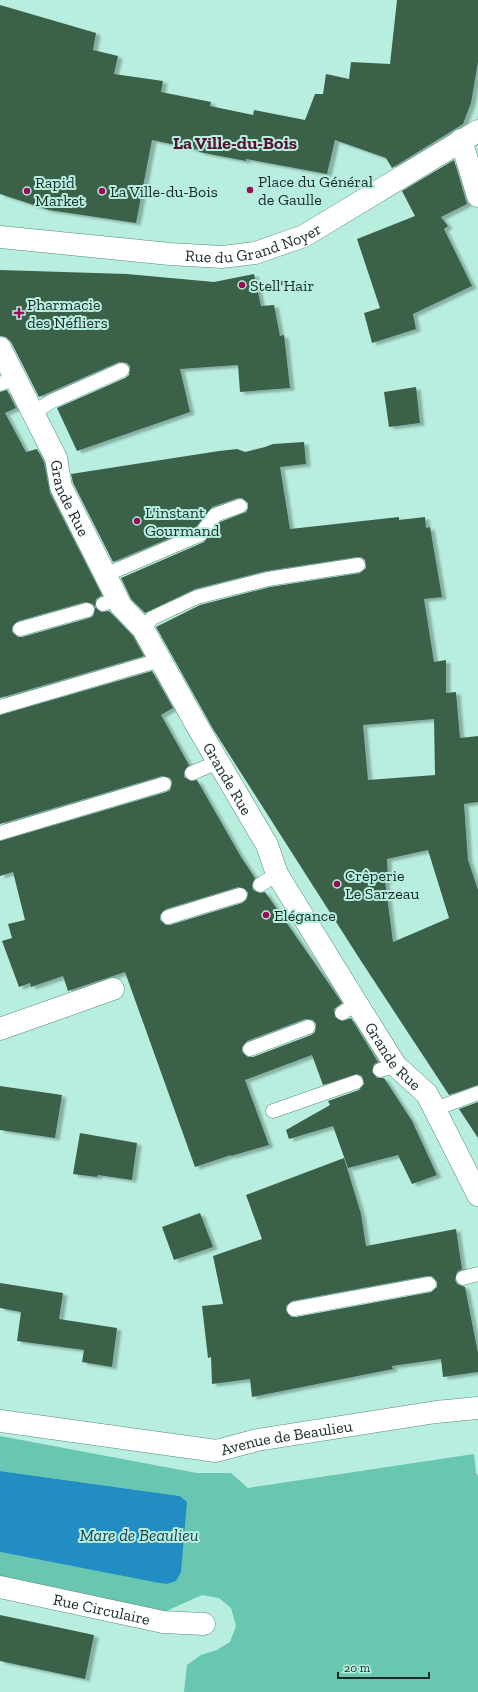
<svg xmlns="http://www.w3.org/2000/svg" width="478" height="1692" font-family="'Zilla Slab',serif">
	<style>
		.green { fill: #69c6b0 }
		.water { fill: #228dc2 }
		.building { fill: #3b624a; fill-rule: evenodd; filter: url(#shadow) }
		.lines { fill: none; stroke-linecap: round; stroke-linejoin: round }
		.service-casing { stroke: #56897c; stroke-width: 15 }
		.minor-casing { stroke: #56897c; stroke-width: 23 }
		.service { stroke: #fff; stroke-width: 14 }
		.minor { stroke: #fff; stroke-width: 22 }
		.poi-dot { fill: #9b0958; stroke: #b8eedf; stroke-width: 1.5 }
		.labels { text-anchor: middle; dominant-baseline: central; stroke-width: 4; stroke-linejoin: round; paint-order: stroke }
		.poi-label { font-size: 16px; fill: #162b26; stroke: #b8eedf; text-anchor: start }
		.street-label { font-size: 16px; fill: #162b26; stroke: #b8eedf }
		.water-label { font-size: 17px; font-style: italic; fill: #174158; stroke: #b8eedf }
		.quarter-label { font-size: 18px; font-weight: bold; fill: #531230; stroke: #b8eedf }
	</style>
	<defs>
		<filter id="shadow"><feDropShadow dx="4.5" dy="2.5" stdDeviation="1" flood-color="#0004"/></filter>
	</defs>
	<rect width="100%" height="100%" fill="#b8eedf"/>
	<path class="green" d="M 0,1436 L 197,1473 L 231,1473 L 248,1488 L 474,1454 L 476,1473 L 478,1476 L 478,1692 L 184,1692 L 187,1665 L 201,1655 L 217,1650 L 230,1642 L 236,1626 L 231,1608 L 219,1598 L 202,1595 L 164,1612 L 0,1577 L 0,1552 L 166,1584 L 187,1502 L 180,1496 L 0,1471 Z"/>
	<path class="water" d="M 0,1471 L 180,1496 L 187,1502 L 181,1572 L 176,1581 L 166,1584 L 154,1582 L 0,1552 Z"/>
	<path class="building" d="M 397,0 L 478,0 L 478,62 L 471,103 L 463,124 L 392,168 L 386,158 L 335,140 L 327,174 L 246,159 L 246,161 L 199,152 L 199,150 L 152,140 L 136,223 L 49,210 L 0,194 L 0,5 L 96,33 L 93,50 L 118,56 L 114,74 L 163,81 L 161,92 L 211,102 L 210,106 L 253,115 L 254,110 L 305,120 L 315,94 L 323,94 L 326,74 L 349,79 L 351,62 L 390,64 Z
		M 454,160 L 467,204 L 441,217 L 448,226 L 444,229 L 472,286 L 413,314 L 416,329 L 372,343 L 364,313 L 380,308 L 357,239 L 415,216 L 402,191 Z
		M 0,270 L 127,274 L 214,282 L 254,274 L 261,306 L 274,305 L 280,336 L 284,335 L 290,388 L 240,392 L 238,365 L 180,369 L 190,412 L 77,451 L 57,408 L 125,378 L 129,375 L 130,367 L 127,363 L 119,362 L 39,397 L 11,342 L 6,337 L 0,336 Z
		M 416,387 L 420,423 L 389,427 L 384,392 Z
		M 7,390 L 16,408 L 5,413 L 26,452 L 37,449 L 44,462 L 50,493 L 102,595 L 96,599 L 95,607 L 101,612 L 109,611 L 133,636 L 144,656 L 0,698 L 0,392 ZM 85,602 L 93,604 L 95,608 L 93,616 L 89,618 L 22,637 L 18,637 L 12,632 L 12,627 L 18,621 Z
		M 304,442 L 306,464 L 280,467 L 290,529 L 399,517 L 399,520 L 425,517 L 426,528 L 430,527 L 442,597 L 424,599 L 434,662 L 446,660 L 446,693 L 456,692 L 460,738 L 478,736 L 478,802 L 464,804 L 468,860 L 478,890 L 478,1085 L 449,1095 L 361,961 L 213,729 L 156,627 L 200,605 L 270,587 L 360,573 L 366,568 L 365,560 L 361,557 L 357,557 L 266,571 L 195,589 L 145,613 L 131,599 L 121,578 L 204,542 L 220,522 L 246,512 L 248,508 L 248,503 L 242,498 L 238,498 L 212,507 L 196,527 L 113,562 L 73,483 L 71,474 L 219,451 L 237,449 L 245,452 L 265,447 L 273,444 ZM 434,719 L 435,775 L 368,780 L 363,725 ZM 428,850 L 449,918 L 393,942 L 385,881 L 388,881 L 387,859 Z
		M 152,671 L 173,708 L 161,715 L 189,765 L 184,772 L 184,777 L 191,781 L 197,780 L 241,857 L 255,878 L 252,885 L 253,890 L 260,893 L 265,892 L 334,991 L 342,1003 L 334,1009 L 335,1017 L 342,1021 L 351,1018 L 378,1062 L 374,1064 L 372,1072 L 377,1078 L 384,1078 L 412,1121 L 437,1175 L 412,1184 L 398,1155 L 348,1168 L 333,1126 L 289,1139 L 286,1130 L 330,1105 L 328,1101 L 359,1090 L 364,1084 L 362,1076 L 357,1074 L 323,1085 L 312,1055 L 245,1080 L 269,1145 L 231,1156 L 231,1155 L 195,1167 L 125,972 L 68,991 L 63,976 L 31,987 L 30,983 L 19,987 L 2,941 L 12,938 L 8,924 L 25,920 L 13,872 L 0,876 L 0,841 L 166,792 L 170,790 L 172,782 L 170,778 L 162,776 L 0,824 L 0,715 ZM 238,887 L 245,889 L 248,893 L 246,900 L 242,903 L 170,925 L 166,925 L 160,920 L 160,915 L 166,909 ZM 305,1019 L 313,1020 L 316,1024 L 315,1032 L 311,1035 L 253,1057 L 248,1057 L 242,1052 L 242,1047 L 247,1041 Z
		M 0,1086 L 62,1095 L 55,1138 L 0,1130 Z
		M 478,1102 L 478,1138 L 459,1109 Z
		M 80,1133 L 137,1143 L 132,1180 L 98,1175 L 97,1177 L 73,1174 Z
		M 344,1158 L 361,1214 L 366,1246 L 456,1229 L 462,1269 L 457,1272 L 455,1280 L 457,1284 L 465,1287 L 478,1353 L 478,1372 L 443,1377 L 441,1359 L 392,1366 L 393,1369 L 252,1397 L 250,1379 L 212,1384 L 211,1357 L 208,1358 L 202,1306 L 223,1304 L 213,1256 L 262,1239 L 246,1195 ZM 427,1276 L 432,1276 L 437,1282 L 437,1287 L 431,1292 L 296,1317 L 291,1317 L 286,1311 L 286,1306 L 292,1301 Z
		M 200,1213 L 213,1247 L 174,1260 L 162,1227 Z
		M 0,1283 L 63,1293 L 59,1319 L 117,1328 L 112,1367 L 82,1362 L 84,1350 L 17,1341 L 21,1312 L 0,1308 Z
		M 0,1615 L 94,1635 L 85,1679 L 0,1661 Z"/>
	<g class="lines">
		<g class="service-casing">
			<path id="service" d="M 0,384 L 15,378
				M 33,413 L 50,402 L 122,370
				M 105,575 L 201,534 L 215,515 L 240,506
				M 103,604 L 117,599
				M 20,629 L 87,610
				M 143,629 L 152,618 L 197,597 L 268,579 L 358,565
				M 0,707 L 160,660
				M 192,773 L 218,762
				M 0,833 L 164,784
				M 260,885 L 277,874
				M 168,917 L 240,895
				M 342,1013 L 356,1004
				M 250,1049 L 308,1027
				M 380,1070 L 396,1066
				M 435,1109 L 478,1093
				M 273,1111 L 356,1082
				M 463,1278 L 478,1274
				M 294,1309 L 429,1284"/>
		</g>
		<g class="minor-casing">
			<g id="minor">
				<path d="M 461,140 L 478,196"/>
				<path id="s1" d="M 0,237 L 170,254 L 222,257 L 255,253 L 304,236 L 478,131"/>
				<path id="s2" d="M 0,348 L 56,458 L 61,487 L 121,606 L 143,629 L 196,724 L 267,845 L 277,874 L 362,1012 L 396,1066 L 427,1094 L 478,1195"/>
				<path d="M 0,1029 L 113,989"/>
				<path id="s3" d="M 0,1421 L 216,1451 L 257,1440 L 436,1412 L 478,1408"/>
				<path id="s4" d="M 0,1587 L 163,1622 L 204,1624"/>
			</g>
		</g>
		<use href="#service" class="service"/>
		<use href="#minor" class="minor"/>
	</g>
	<g class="poi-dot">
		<circle cx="250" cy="190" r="4"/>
		<circle cx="27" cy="191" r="4"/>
		<circle cx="102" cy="191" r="4"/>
		<circle cx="242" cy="285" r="4"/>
		<path d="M17 307h4v4h4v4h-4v4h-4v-4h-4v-4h4z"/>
		<circle cx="137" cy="521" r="4"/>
		<circle cx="337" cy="884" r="4"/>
		<circle cx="266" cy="915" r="4"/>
	</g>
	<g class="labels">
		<g class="poi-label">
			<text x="258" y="181">Place du Général<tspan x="258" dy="18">de Gaulle</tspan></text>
			<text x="35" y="182">Rapid<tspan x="35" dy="18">Market</tspan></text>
			<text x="110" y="191">La Ville-du-Bois</text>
			<text x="250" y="285">Stell'Hair</text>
			<text x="27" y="304">Pharmacie<tspan x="27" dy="18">des Néfliers</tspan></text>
			<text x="145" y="512">L'instant<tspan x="145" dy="18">Gourmand</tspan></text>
			<text x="345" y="875">Crêperie<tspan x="345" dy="18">Le Sarzeau</tspan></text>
			<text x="274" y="915">Elégance</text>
		</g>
		<g class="street-label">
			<text stroke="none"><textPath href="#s1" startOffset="256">Rue du Grand Noyer</textPath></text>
			<text stroke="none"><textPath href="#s2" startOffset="166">Grande Rue</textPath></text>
			<text stroke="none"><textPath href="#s2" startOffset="490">Grande Rue</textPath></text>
			<text stroke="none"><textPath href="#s2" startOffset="814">Grande Rue</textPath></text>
			<text stroke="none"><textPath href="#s3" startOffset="290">Avenue de Beaulieu</textPath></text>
			<text stroke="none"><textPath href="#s4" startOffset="104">Rue Circulaire</textPath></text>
		</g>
		<g class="water-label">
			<text x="139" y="1535">Mare de Beaulieu</text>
		</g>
		<g class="quarter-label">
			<text x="235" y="143">La Ville-du-Bois</text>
		</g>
	</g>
	<path d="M338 1672v6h91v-6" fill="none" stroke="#162b26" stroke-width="2"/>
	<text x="344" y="1672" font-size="12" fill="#162b26" stroke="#b8eedf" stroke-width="3" paint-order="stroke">20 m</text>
</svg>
